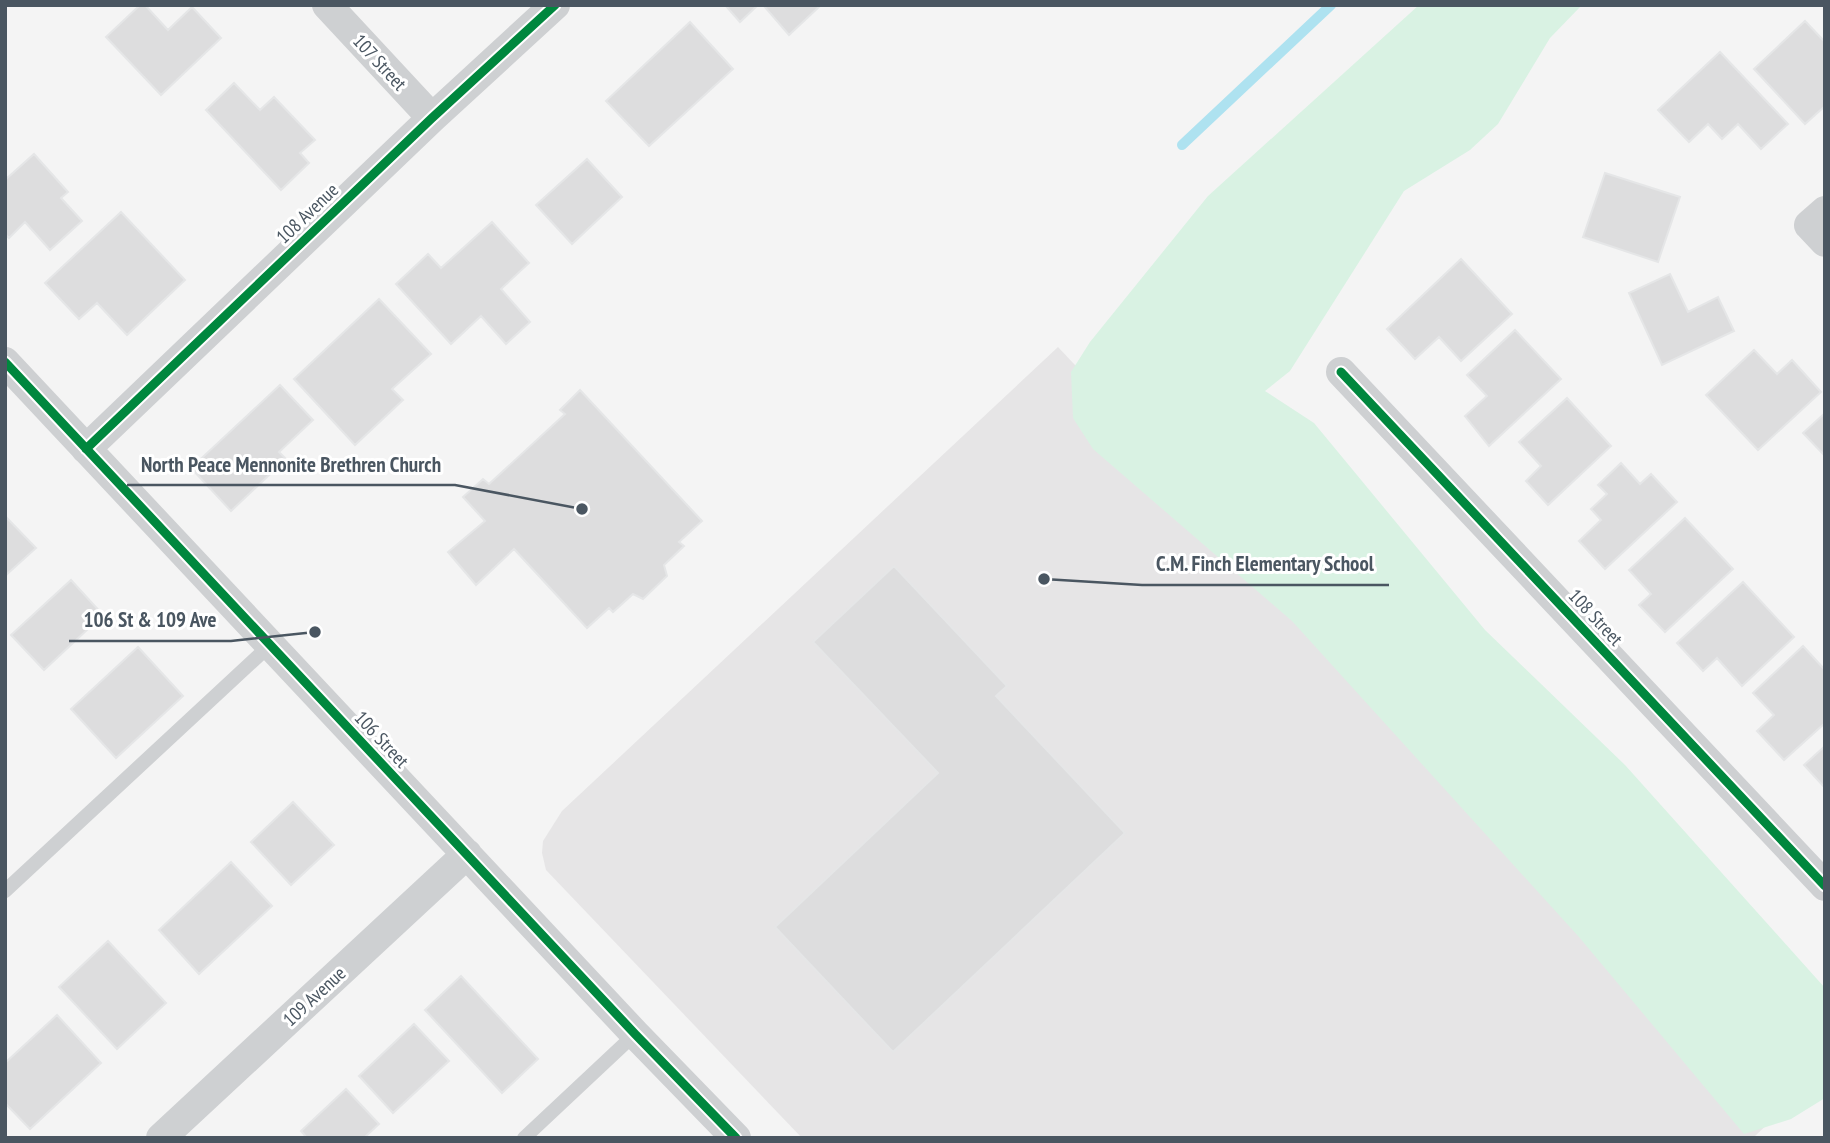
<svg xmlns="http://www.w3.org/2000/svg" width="1830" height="1143" font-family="'PT Sans Narrow',sans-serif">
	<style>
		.education { fill: #e6e5e6 }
		.green { fill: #d9f2e3 }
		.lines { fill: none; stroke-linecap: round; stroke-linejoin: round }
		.stream { stroke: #aee2f0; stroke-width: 10 }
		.building { fill: #ddddde; stroke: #e5e6e7; stroke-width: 2 }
		.service { stroke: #ced0d2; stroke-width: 14 }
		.minor { stroke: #ced0d2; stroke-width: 30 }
		.cycleway-casing { stroke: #fff; stroke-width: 13 }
		.cycleway { stroke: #00873e; stroke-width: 9 }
		.labels { text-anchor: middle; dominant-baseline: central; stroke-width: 6; stroke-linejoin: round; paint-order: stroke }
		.street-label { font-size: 19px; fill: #4a5661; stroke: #fff }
		.leader { fill: none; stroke: #4a5661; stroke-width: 2.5 }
		.callout-dot { fill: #4a5661; stroke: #fff; stroke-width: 2.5 }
		.callout-label { font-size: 21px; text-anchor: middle; font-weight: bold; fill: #4a5661; stroke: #fff; stroke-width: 6; stroke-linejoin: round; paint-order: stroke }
	</style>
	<rect width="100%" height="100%" fill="#f4f4f4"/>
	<path class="education" d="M 1058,347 L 1780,1112 L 1753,1138 L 802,1138 L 546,870 L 542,853 L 543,841 L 562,811 Z"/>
	<path class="green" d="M 1419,5 L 1582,5 L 1550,38 L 1498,124 L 1470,150 L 1404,191 L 1290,371 L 1265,391 L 1314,423 L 1485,630 L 1625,765 L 1825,988 L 1825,1098 L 1791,1119 L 1744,1134 L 1579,937 L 1292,621 L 1093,449 L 1073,418 L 1071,372 L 1090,342 L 1208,196 Z"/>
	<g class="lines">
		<path class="stream" d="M 1182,145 L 1331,5"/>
	</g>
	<path class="building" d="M 140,5 L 145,5 L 168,30 L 192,7 L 221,38 L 161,95 L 106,37 Z
		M 725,5 L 758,5 L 740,22 Z
		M 763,5 L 821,5 L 789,35 Z
		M 1805,21 L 1825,42 L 1825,106 L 1805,124 L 1754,69 Z
		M 690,22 L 733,69 L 649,146 L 606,101 Z
		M 1720,52 L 1788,124 L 1761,149 L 1738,124 L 1722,139 L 1708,124 L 1689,142 L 1658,110 Z
		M 234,83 L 260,110 L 274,97 L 315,140 L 300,153 L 309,163 L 281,190 L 206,110 Z
		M 34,154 L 68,192 L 61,198 L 82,221 L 50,250 L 25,222 L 9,238 L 5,234 L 5,180 Z
		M 587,159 L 622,197 L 572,244 L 536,205 Z
		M 1605,173 L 1680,197 L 1658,262 L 1583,237 Z
		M 121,212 L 185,280 L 127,335 L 97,303 L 79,319 L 45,283 Z
		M 492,222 L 529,263 L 501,289 L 530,322 L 506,344 L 481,316 L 451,344 L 396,284 L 428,254 L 441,268 Z
		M 1461,259 L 1512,314 L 1461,361 L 1439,337 L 1415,359 L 1387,329 Z
		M 1670,274 L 1688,312 L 1718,297 L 1734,331 L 1662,365 L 1629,293 Z
		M 379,299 L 431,354 L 392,389 L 403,400 L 355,445 L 294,379 Z
		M 1515,330 L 1561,379 L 1489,446 L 1465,416 L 1487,396 L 1467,375 Z
		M 1754,350 L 1777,374 L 1792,360 L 1821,392 L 1758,450 L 1706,395 Z
		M 280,385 L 313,420 L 279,452 L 286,459 L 231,511 L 191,468 Z
		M 580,390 L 702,521 L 679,542 L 684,546 L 664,565 L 667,576 L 643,599 L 633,594 L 613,612 L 609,608 L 587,628 L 514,549 L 476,585 L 448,552 L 485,521 L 463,497 L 483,479 L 489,484 L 565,414 L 560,410 Z
		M 1567,398 L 1611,446 L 1548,505 L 1526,481 L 1541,466 L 1519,442 Z
		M 1825,413 L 1825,456 L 1803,433 Z
		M 1621,463 L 1640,484 L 1651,474 L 1677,502 L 1605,569 L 1579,541 L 1601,520 L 1591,509 L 1607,494 L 1598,485 Z
		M 5,516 L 36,548 L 5,576 Z
		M 1685,518 L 1733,569 L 1665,632 L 1639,605 L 1651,594 L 1629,570 Z
		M 894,566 L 1007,686 L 996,696 L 1125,833 L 893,1052 L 775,927 L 938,773 L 813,642 Z
		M 71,580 L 103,615 L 44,670 L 11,635 Z
		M 1743,582 L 1794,637 L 1742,686 L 1717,658 L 1703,671 L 1677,643 Z
		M 1803,646 L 1825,670 L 1825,723 L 1784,760 L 1757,731 L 1774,715 L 1753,693 Z
		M 138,647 L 183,696 L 116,758 L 71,709 Z
		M 1825,746 L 1825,788 L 1804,765 Z
		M 293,802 L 334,845 L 291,885 L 251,842 Z
		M 231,862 L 272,906 L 199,974 L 159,930 Z
		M 108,941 L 166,1003 L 117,1049 L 59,987 Z
		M 461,976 L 538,1059 L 502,1093 L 425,1010 Z
		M 57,1015 L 101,1063 L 30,1129 L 5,1103 L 5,1063 Z
		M 414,1024 L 449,1061 L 393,1113 L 359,1076 Z
		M 346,1089 L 379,1124 L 364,1138 L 307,1138 L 301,1131 Z"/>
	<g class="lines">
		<path class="service" d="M 5,891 L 270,645
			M 524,1138 L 635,1034"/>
		<path class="minor" d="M 327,5 L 432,118
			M 1825,211 L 1809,225 L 1825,242
			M 5,362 L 635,1034 L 736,1138
			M 1341,372 L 1825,886
			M 86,449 L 432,118 L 555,5
			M 161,1138 L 467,854"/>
		<g class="cycleway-casing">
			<path id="cycleway" d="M 5,362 L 635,1034 L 736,1138
				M 1341,372 L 1825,886
				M 86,449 L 432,118 L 555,5"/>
		</g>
		<use href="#cycleway" class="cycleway"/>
	</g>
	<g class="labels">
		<g class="street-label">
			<text transform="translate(380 62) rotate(47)">107 Street</text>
			<text transform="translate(307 213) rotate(-44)">108 Avenue</text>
			<text transform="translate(1596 617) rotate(47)">108 Street</text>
			<text transform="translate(382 739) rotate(47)">106 Street</text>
			<text transform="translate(314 996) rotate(-43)">109 Avenue</text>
		</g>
	</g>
	<path class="leader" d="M582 509L455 485H127M1044 579L1142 585H1389M315 632L231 641H69"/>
	<g class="callout-dot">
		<circle cx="582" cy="509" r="7"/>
		<circle cx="1044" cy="579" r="7"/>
		<circle cx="315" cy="632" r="7"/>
	</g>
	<g class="callout-label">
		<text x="291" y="472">North Peace Mennonite Brethren Church</text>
		<text x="1265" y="571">C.M. Finch Elementary School</text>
		<text x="150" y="627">106 St &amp; 109 Ave</text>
	</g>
	<rect width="1830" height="1143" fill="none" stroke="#4a5661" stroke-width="14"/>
</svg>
